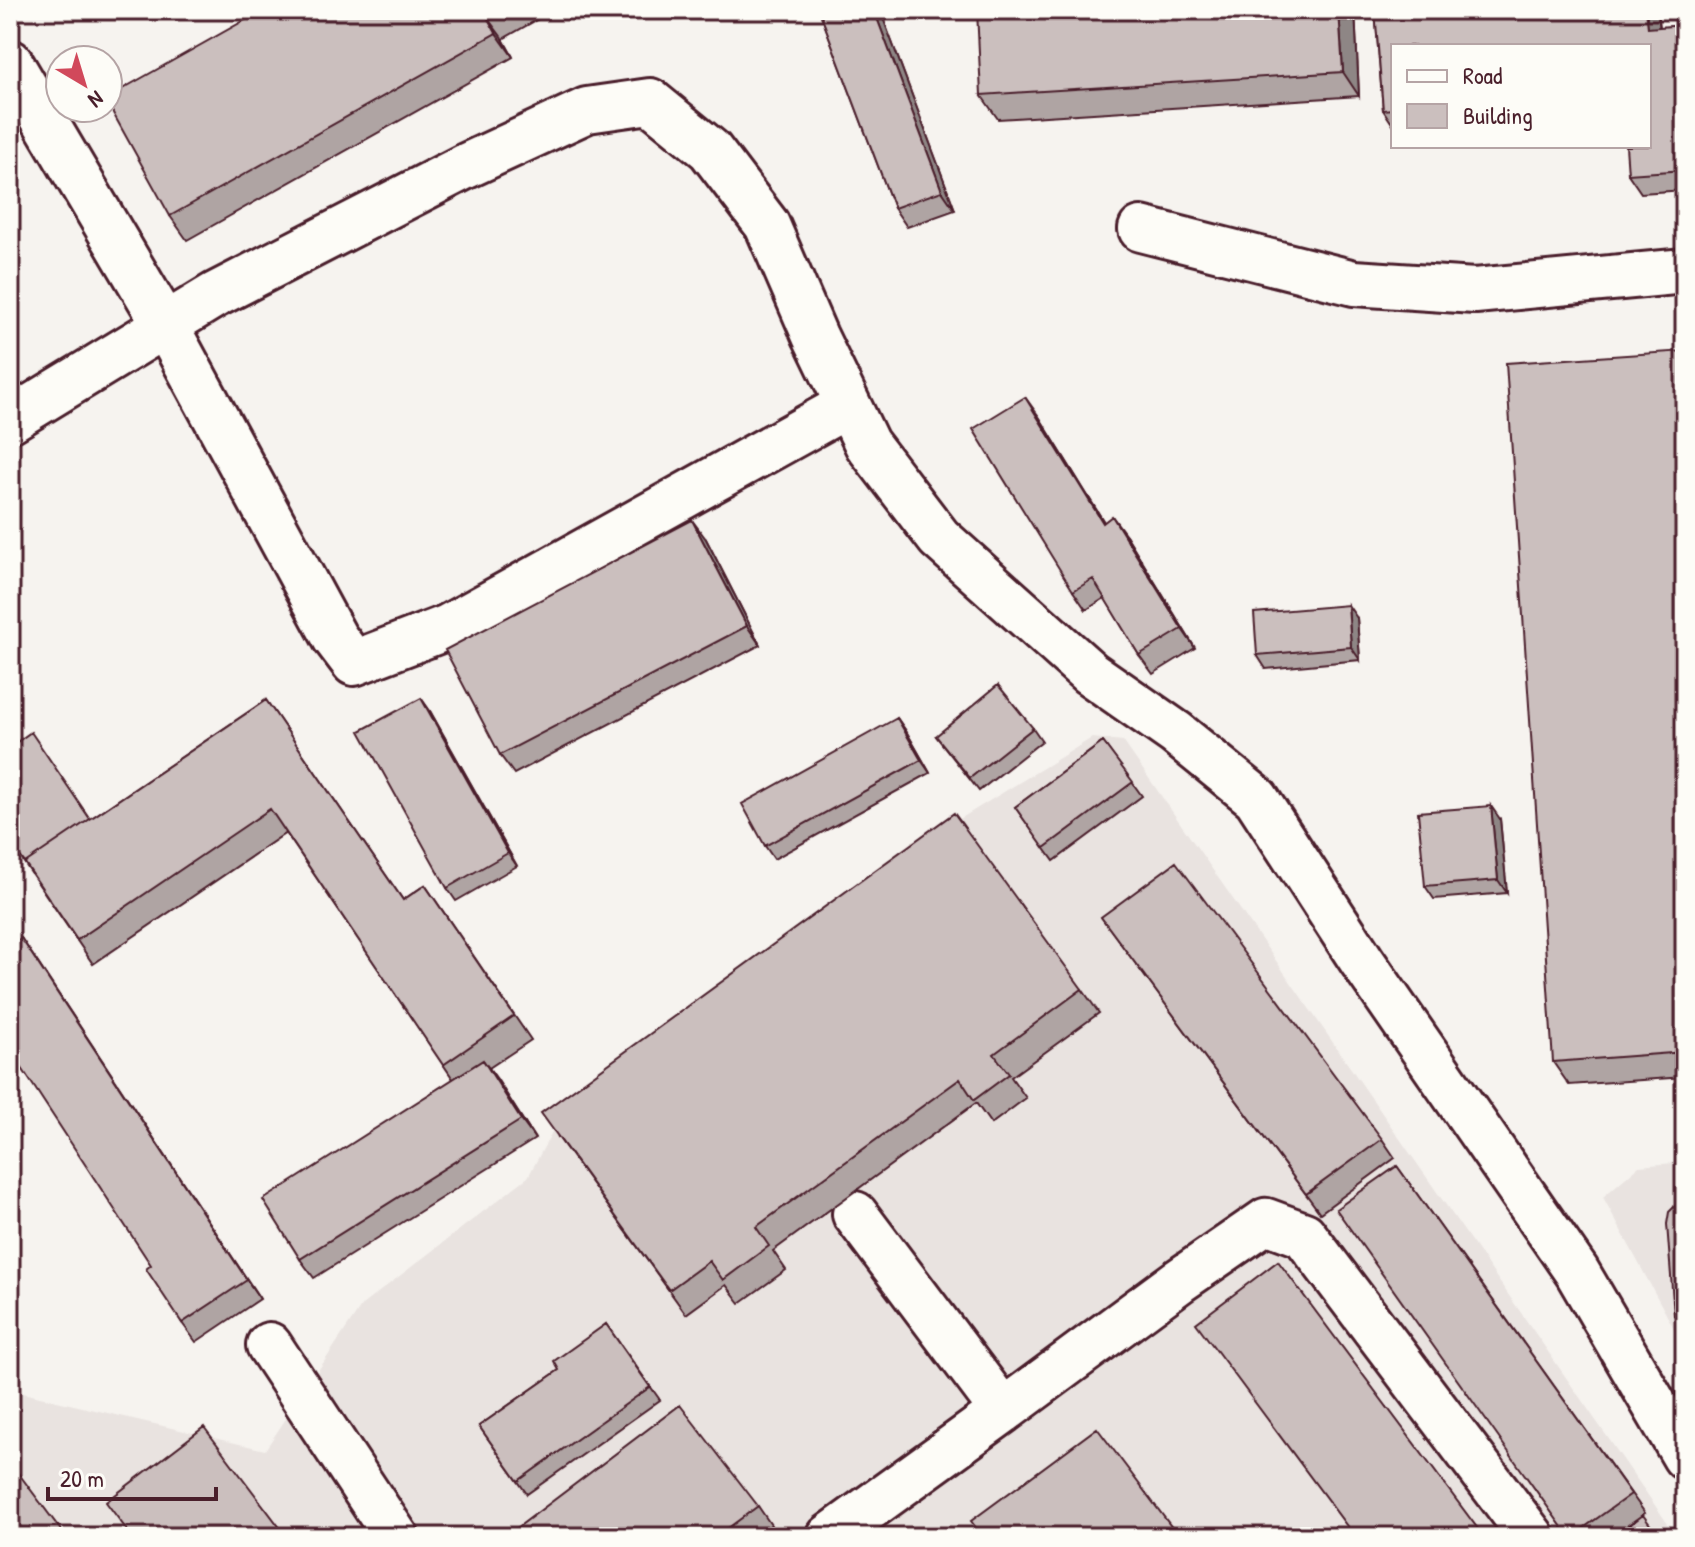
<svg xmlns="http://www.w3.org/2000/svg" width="1695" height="1547" font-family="'Patrick Hand',sans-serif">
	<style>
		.built { fill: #e9e3e0 }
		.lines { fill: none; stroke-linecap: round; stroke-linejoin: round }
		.minor-casing { stroke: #4a1f2b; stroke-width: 50 }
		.minor { stroke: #fdfcf7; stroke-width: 44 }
		.wall { fill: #afa4a3; stroke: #4a1f2b; stroke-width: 2 }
		.shaded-wall { fill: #8e8685; stroke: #4a1f2b; stroke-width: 2 }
		.building { fill: #cbbfbe; stroke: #4a1f2b; stroke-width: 2 }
	</style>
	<rect width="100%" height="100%" fill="#f6f3ef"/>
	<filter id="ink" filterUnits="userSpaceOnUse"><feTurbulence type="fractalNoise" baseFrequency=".0125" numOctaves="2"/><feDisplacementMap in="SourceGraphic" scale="16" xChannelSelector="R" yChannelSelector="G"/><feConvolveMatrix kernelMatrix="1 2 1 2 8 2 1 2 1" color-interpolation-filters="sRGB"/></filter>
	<g filter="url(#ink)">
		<path class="built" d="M 1092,738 L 1123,741 L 1677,1537 L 10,1537 L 10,1390 L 265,1450 L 362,1305 L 528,1177 L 569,1100 L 880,868 Z
			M 1685,1162 L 1685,1349 L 1603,1197 L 1639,1166 Z"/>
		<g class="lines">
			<g class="minor-casing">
				<path id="minor" d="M 10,62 L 166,326 L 335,638 L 354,663 L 448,627 L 848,405
					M 1141,229 L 1354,283 L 1475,291 L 1685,271
					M 10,420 L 215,295 L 466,166 L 587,110 L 650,101 L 710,150 L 767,225 L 815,336 L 867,444 L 939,538 L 1090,673 L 1176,733 L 1256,798 L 1362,961 L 1577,1272 L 1685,1457
					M 269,1345 L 396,1537
					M 1003,1411 L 1179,1281 L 1266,1221 L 1304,1235 L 1532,1537
					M 829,1537 L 1003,1411 L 855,1214"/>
			</g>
			<use href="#minor" class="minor"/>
		</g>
		<path class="wall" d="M 263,10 L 554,10 L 503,39 L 513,57 L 187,240 L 170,216 Z
			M 819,10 L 880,10 L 955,210 L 907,227 L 894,208 Z
			M 1355,10 L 1359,96 L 998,119 L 981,95 Z
			M 1375,10 L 1658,10 L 1660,27 L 1685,25 L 1685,190 L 1641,193 L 1628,174 L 1649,46 L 1393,46 L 1393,125 L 1383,110 Z
			M 1685,351 L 1685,1077 L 1569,1085 L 1553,1062 Z
			M 1038,415 L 1104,522 L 1126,535 L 1195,648 L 1153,674 L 1139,655 L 1105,598 L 1086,610 L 1073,591 Z
			M 706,539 L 760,645 L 514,774 L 500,755 Z
			M 1357,618 L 1360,660 L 1266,669 L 1257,655 Z
			M 421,698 L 430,711 L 517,866 L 456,901 L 447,888 Z
			M 266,700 L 403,900 L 425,885 L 531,1040 L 489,1068 L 535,1139 L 314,1278 L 300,1259 L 453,1079 L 286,833 L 93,964 L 10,842 L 90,819 Z
			M 897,718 L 906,731 L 930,773 L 774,859 L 765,846 Z
			M 1033,728 L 1042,741 L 979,791 L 936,736 Z
			M 1103,742 L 1142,796 L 1054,861 L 1015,807 Z
			M 1500,819 L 1507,893 L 1434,899 L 1425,886 Z
			M 1101,917 L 1382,1139 L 1395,1158 L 1320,1213 Z
			M 21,938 L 260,1299 L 196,1342 L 182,1323 L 151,1265 Z
			M 1082,989 L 1099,1013 L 1011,1077 L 1026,1098 L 991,1124 L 976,1103 L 773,1251 L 786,1270 L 740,1303 L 726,1285 L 686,1314 L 558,1137 Z
			M 1397,1166 L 1645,1513 L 1611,1537 L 1569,1537 Z
			M 1685,1200 L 1685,1331 L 1674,1315 Z
			M 606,1324 L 660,1400 L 527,1494 L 479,1426 L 559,1370 Z
			M 758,1506 L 771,1525 L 755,1537 L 505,1537 Z"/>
		<path class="shaded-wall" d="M 874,10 L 880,10 L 955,210 L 942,191 Z
			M 1339,10 L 1355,10 L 1359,96 L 1343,72 Z
			M 1646,10 L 1658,10 L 1661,47 L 1648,28 Z
			M 489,20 L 503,39 L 513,57 L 496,33 Z
			M 1025,397 L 1038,415 L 1116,542 L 1103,523 Z
			M 1112,516 L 1126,535 L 1195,648 L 1182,629 Z
			M 692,520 L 706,539 L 760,645 L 747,626 Z
			M 1348,605 L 1357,618 L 1360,660 L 1351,647 Z
			M 421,698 L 430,711 L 517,866 L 508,853 Z
			M 897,718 L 906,731 L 930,773 L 921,760 Z
			M 1491,806 L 1500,819 L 1507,893 L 1498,880 Z
			M 21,938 L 34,957 L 260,1299 L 247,1280 Z
			M 483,1060 L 497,1079 L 535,1139 L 521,1120 Z"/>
		<path class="building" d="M 263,10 L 483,10 L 496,33 L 170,216 L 108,104 L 108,97 Z
			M 484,10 L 507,10 L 489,20 Z
			M 819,10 L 874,10 L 942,191 L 894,208 Z
			M 977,10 L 1339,10 L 1343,72 L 981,95 Z
			M 1375,10 L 1646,10 L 1648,28 L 1685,25 L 1685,170 L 1628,174 L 1626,146 L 1649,146 L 1649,46 L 1393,46 L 1393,109 L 1383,110 Z
			M 1685,351 L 1685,1052 L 1553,1062 L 1506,363 Z
			M 1025,397 L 1103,523 L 1112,516 L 1182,629 L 1139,655 L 1093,579 L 1073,591 L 973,429 Z
			M 692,520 L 747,626 L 500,755 L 445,650 Z
			M 1348,605 L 1351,647 L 1257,655 L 1254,613 Z
			M 998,685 L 1033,728 L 970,778 L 936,736 Z
			M 421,698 L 508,853 L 447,888 L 360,731 Z
			M 266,700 L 403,900 L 425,885 L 514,1016 L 443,1065 L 270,809 L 77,940 L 25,863 Z
			M 897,718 L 921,760 L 765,846 L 742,804 Z
			M 31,732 L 90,819 L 25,863 L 10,842 L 10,747 Z
			M 1103,742 L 1133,782 L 1044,848 L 1015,807 Z
			M 1491,806 L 1498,880 L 1425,886 L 1418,812 Z
			M 954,813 L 1082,989 L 994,1054 L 1009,1074 L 974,1100 L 960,1079 L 756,1227 L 769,1246 L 723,1280 L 709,1261 L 669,1290 L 541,1113 Z
			M 1176,862 L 1382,1139 L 1306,1194 L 1101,917 Z
			M 21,938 L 247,1280 L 182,1323 L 146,1269 L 151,1265 L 10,1050 L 10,945 Z
			M 483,1060 L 521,1120 L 300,1259 L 263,1200 Z
			M 1397,1166 L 1631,1494 L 1571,1537 L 1569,1537 L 1336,1209 Z
			M 1685,1200 L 1685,1314 L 1674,1315 L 1667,1224 L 1669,1212 L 1678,1203 Z
			M 1278,1261 L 1484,1537 L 1355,1537 L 1196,1323 Z
			M 606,1324 L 650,1387 L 518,1481 L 479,1426 L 559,1370 L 554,1361 Z
			M 680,1405 L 758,1506 L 716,1537 L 505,1537 Z
			M 204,1427 L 287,1537 L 132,1537 L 106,1502 Z
			M 1097,1428 L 1179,1537 L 983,1537 L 971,1521 Z
			M 10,1462 L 66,1537 L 10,1537 Z
			M 1643,1515 L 1659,1537 L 1614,1537 Z"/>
	</g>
	<rect width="1695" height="1547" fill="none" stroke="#fdfcf7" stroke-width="40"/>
	<rect x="20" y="20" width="1655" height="1507" fill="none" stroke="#4a1f2b" stroke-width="3" filter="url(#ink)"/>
	<rect x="1391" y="44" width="260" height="104" fill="#fdfcf7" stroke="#b5a4a5" stroke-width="2"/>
	<rect x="1407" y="70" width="40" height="12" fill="#fdfcf7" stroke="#b5a4a5" stroke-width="2"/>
	<text x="1463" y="84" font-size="24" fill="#4a1f2b">Road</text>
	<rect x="1407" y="104" width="40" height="24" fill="#cbbfbe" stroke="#b5a4a5" stroke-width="2"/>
	<text x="1463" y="124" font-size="24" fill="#4a1f2b">Building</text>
	<g transform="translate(84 84) rotate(142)"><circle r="38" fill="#fdfcf7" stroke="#b5a4a5" stroke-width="2"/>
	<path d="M0-6L14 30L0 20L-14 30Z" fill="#d1495b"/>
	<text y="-12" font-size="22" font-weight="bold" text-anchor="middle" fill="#4a1f2b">N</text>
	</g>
	<path d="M48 1487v12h168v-12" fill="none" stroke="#4a1f2b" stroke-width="4"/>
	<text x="60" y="1487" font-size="24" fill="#4a1f2b" stroke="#fdfcf7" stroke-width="6" paint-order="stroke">20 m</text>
</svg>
